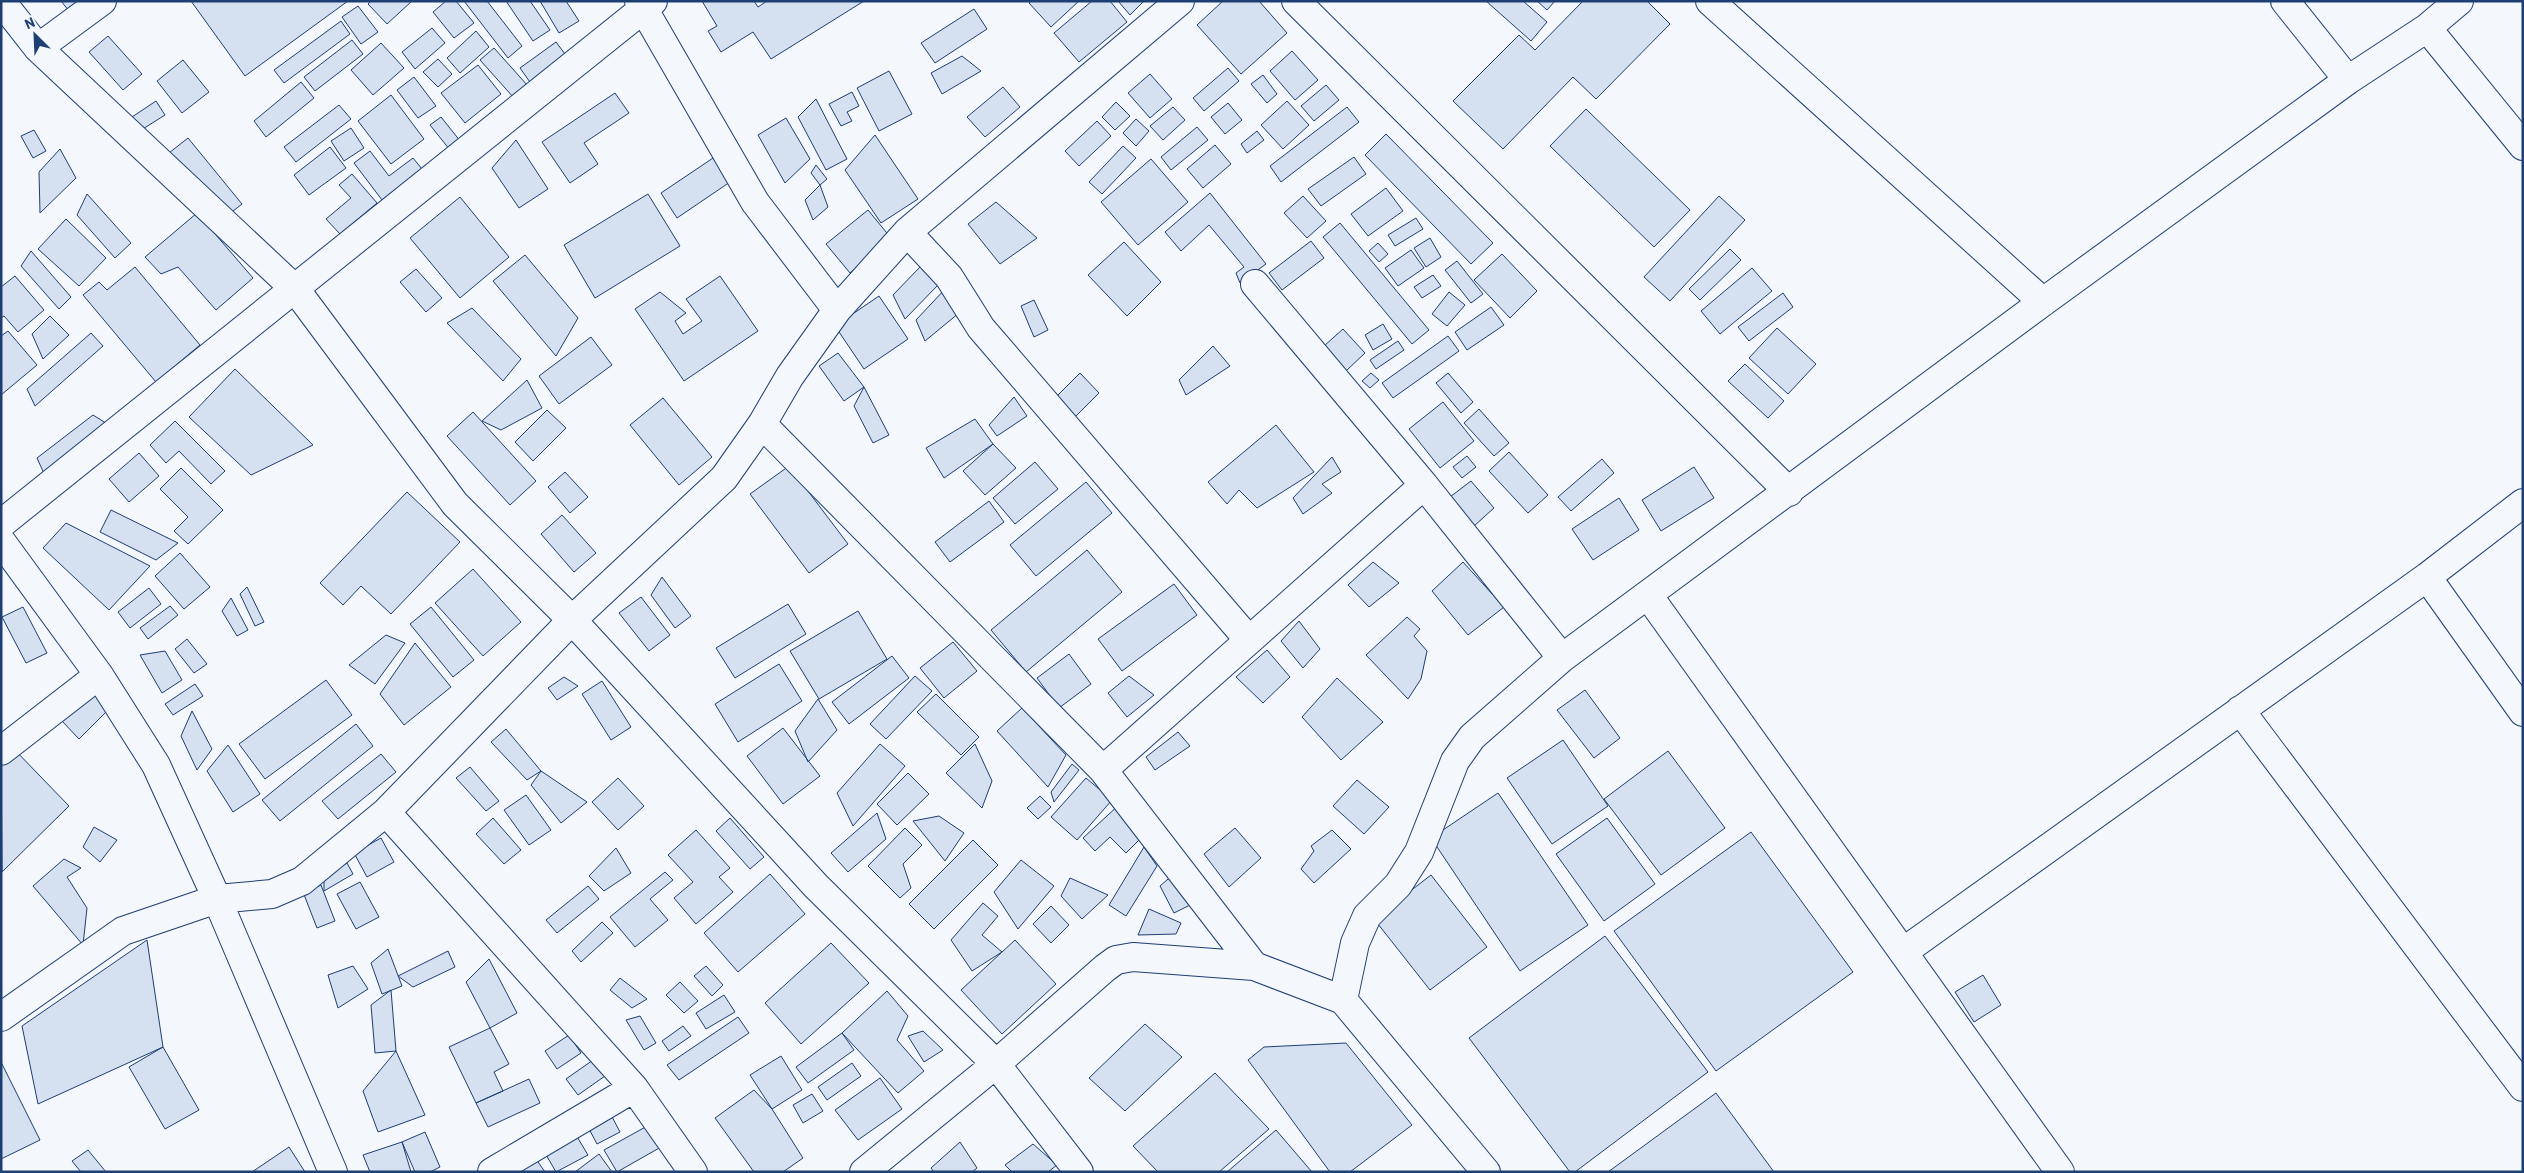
<svg xmlns="http://www.w3.org/2000/svg" width="2524" height="1173" font-family="Barlow,sans-serif">
	<style>
		.building { fill: #d5e0f0; stroke: #1d3f73 }
		.lines { fill: none; stroke-linecap: round; stroke-linejoin: round }
		.street-casing { stroke: #1d3f73; stroke-width: 30 }
		.street { stroke: #f4f7fb; stroke-width: 28 }
	</style>
	<rect width="100%" height="100%" fill="#f4f7fb"/>
	<path class="building" d="M 61,1 L 81,1 L 69,11 Z
		M 191,1 L 348,1 L 245,76 Z
		M 371,1 L 412,1 L 387,24 L 368,4 Z
		M 446,1 L 456,1 L 474,23 L 454,38 L 433,12 Z
		M 464,1 L 487,1 L 522,46 L 508,58 Z
		M 506,1 L 530,1 L 550,30 L 533,41 Z
		M 540,1 L 566,1 L 579,21 L 559,33 Z
		M 702,1 L 754,1 L 758,7 L 767,1 L 864,1 L 771,59 L 753,32 L 721,52 L 708,31 L 717,26 Z
		M 1031,1 L 1079,1 L 1051,27 L 1029,3 Z
		M 1092,1 L 1110,1 L 1127,22 L 1079,62 L 1054,33 Z
		M 1118,1 L 1144,1 L 1130,15 Z
		M 1223,1 L 1259,1 L 1287,33 L 1241,74 L 1197,25 Z
		M 1486,1 L 1523,1 L 1547,22 L 1531,41 Z
		M 1537,1 L 1555,1 L 1547,10 Z
		M 1583,1 L 1647,1 L 1670,24 L 1596,99 L 1573,77 L 1503,149 L 1453,101 L 1519,35 L 1535,50 Z
		M 358,6 L 378,32 L 361,44 L 342,17 Z
		M 974,9 L 987,29 L 935,63 L 921,43 Z
		M 341,21 L 350,34 L 284,83 L 274,70 Z
		M 432,28 L 445,43 L 415,69 L 402,52 Z
		M 476,31 L 489,47 L 460,73 L 447,58 Z
		M 108,36 L 142,74 L 123,90 L 89,52 Z
		M 352,40 L 363,54 L 315,91 L 304,77 Z
		M 556,42 L 568,58 L 532,85 L 520,68 Z
		M 381,43 L 404,68 L 373,95 L 351,70 Z
		M 494,48 L 528,86 L 514,98 L 480,60 Z
		M 1292,51 L 1318,80 L 1295,100 L 1270,71 Z
		M 962,56 L 981,71 L 942,94 L 931,73 Z
		M 438,59 L 452,74 L 438,87 L 423,72 Z
		M 183,60 L 209,92 L 182,113 L 157,81 Z
		M 478,65 L 501,94 L 465,123 L 441,93 Z
		M 1228,68 L 1239,81 L 1204,111 L 1193,98 Z
		M 889,71 L 912,114 L 879,131 L 857,88 Z
		M 1150,74 L 1172,99 L 1150,118 L 1128,93 Z
		M 1263,75 L 1277,94 L 1267,103 L 1251,84 Z
		M 414,77 L 436,106 L 418,118 L 397,90 Z
		M 301,82 L 314,98 L 266,137 L 254,121 Z
		M 1326,85 L 1339,100 L 1314,121 L 1301,106 Z
		M 1003,87 L 1020,107 L 985,137 L 967,117 Z
		M 852,92 L 859,106 L 847,112 L 852,121 L 841,126 L 829,104 Z
		M 615,93 L 629,113 L 584,143 L 598,164 L 570,183 L 542,142 Z
		M 391,95 L 424,139 L 391,164 L 358,121 Z
		M 816,99 L 847,159 L 826,170 L 798,117 Z
		M 156,101 L 165,115 L 138,132 L 129,119 Z
		M 1287,101 L 1309,125 L 1283,149 L 1261,125 Z
		M 1116,102 L 1130,116 L 1115,130 L 1102,117 Z
		M 1228,103 L 1242,120 L 1225,134 L 1211,117 Z
		M 339,105 L 351,119 L 296,162 L 284,147 Z
		M 1173,107 L 1185,120 L 1163,140 L 1150,126 Z
		M 1347,107 L 1359,122 L 1281,182 L 1270,166 Z
		M 1586,109 L 1690,210 L 1654,247 L 1550,146 Z
		M 441,117 L 461,142 L 450,150 L 430,125 Z
		M 786,118 L 810,159 L 785,183 L 758,135 Z
		M 1136,119 L 1149,131 L 1136,146 L 1123,133 Z
		M 1097,121 L 1111,136 L 1079,166 L 1065,151 Z
		M 1197,127 L 1208,140 L 1171,170 L 1161,157 Z
		M 351,128 L 364,148 L 344,161 L 331,141 Z
		M 34,130 L 46,151 L 33,158 L 21,136 Z
		M 1257,131 L 1264,140 L 1247,153 L 1241,144 Z
		M 1386,134 L 1493,243 L 1471,264 L 1365,155 Z
		M 875,135 L 918,199 L 881,223 L 845,170 Z
		M 188,138 L 242,204 L 223,219 L 169,153 Z
		M 516,140 L 548,189 L 519,208 L 492,168 Z
		M 1215,145 L 1231,164 L 1203,188 L 1187,169 Z
		M 1123,146 L 1136,158 L 1102,194 L 1089,182 Z
		M 330,147 L 346,168 L 309,195 L 294,175 Z
		M 60,149 L 76,178 L 40,213 L 39,172 Z
		M 370,151 L 389,176 L 413,158 L 422,169 L 382,200 L 354,163 Z
		M 1354,157 L 1366,174 L 1321,206 L 1308,189 Z
		M 713,158 L 730,182 L 677,218 L 661,193 Z
		M 1151,159 L 1188,202 L 1138,245 L 1101,202 Z
		M 816,165 L 827,179 L 820,185 L 811,173 Z
		M 352,174 L 377,203 L 340,234 L 326,219 L 351,198 L 339,185 Z
		M 820,185 L 828,207 L 813,220 L 805,200 Z
		M 1386,188 L 1403,211 L 1368,236 L 1351,214 Z
		M 1210,193 L 1266,264 L 1240,283 L 1236,273 L 1244,267 L 1209,225 L 1181,251 L 1165,232 Z
		M 87,194 L 131,243 L 115,258 L 77,215 Z
		M 648,194 L 680,246 L 595,298 L 564,245 Z
		M 1303,196 L 1326,221 L 1307,238 L 1284,213 Z
		M 1719,196 L 1745,220 L 1670,301 L 1644,277 Z
		M 460,197 L 509,257 L 460,298 L 410,238 Z
		M 996,202 L 1037,238 L 1000,264 L 968,224 Z
		M 868,210 L 891,238 L 850,273 L 826,244 Z
		M 197,213 L 253,278 L 216,310 L 178,267 L 161,274 L 145,257 Z
		M 1416,218 L 1423,229 L 1395,246 L 1388,235 Z
		M 66,219 L 106,258 L 79,286 L 38,249 Z
		M 1340,223 L 1429,330 L 1412,344 L 1323,237 Z
		M 1430,238 L 1441,257 L 1426,267 L 1414,248 Z
		M 1311,241 L 1324,258 L 1282,290 L 1269,273 Z
		M 1124,242 L 1161,282 L 1127,316 L 1088,275 Z
		M 1378,243 L 1388,254 L 1379,262 L 1369,251 Z
		M 1730,249 L 1741,260 L 1700,300 L 1689,289 Z
		M 1411,250 L 1424,268 L 1398,286 L 1385,268 Z
		M 31,251 L 71,297 L 59,309 L 21,266 Z
		M 1502,254 L 1537,291 L 1510,318 L 1474,280 Z
		M 525,255 L 578,318 L 556,356 L 493,281 Z
		M 1457,261 L 1483,294 L 1471,303 L 1445,270 Z
		M 135,267 L 200,345 L 156,382 L 83,295 L 99,282 L 107,290 Z
		M 920,267 L 939,284 L 905,319 L 893,295 Z
		M 1752,268 L 1772,291 L 1720,334 L 1701,311 Z
		M 416,269 L 442,298 L 426,312 L 400,282 Z
		M 1433,275 L 1441,286 L 1422,298 L 1414,287 Z
		M 15,276 L 44,310 L 18,332 L 4,316 L 1,318 L 1,287 Z
		M 720,276 L 758,331 L 684,381 L 635,309 L 660,292 L 686,313 L 675,321 L 683,334 L 702,321 L 686,299 Z
		M 947,287 L 959,313 L 925,341 L 916,320 Z
		M 1449,292 L 1465,305 L 1447,326 L 1432,314 Z
		M 1783,293 L 1793,307 L 1749,341 L 1738,327 Z
		M 879,296 L 908,339 L 864,369 L 835,326 Z
		M 1034,300 L 1048,330 L 1034,337 L 1021,306 Z
		M 1491,307 L 1504,325 L 1467,350 L 1455,332 Z
		M 472,308 L 521,359 L 503,381 L 447,323 Z
		M 50,316 L 69,335 L 43,359 L 32,334 Z
		M 1383,324 L 1392,339 L 1373,350 L 1365,335 Z
		M 1777,328 L 1816,364 L 1788,394 L 1749,358 Z
		M 1343,329 L 1365,353 L 1346,371 L 1324,346 Z
		M 8,331 L 37,365 L 1,395 L 1,336 Z
		M 91,333 L 103,346 L 35,406 L 27,389 Z
		M 1448,336 L 1459,351 L 1393,398 L 1382,383 Z
		M 591,337 L 612,365 L 559,404 L 539,376 Z
		M 1398,341 L 1404,350 L 1376,369 L 1370,360 Z
		M 1213,346 L 1230,366 L 1186,395 L 1179,380 Z
		M 838,353 L 864,387 L 844,401 L 819,366 Z
		M 1745,364 L 1784,401 L 1768,418 L 1728,381 Z
		M 235,369 L 313,445 L 251,475 L 189,417 Z
		M 1080,373 L 1099,393 L 1074,418 L 1055,398 Z
		M 1371,373 L 1379,380 L 1370,388 L 1362,381 Z
		M 1448,373 L 1473,402 L 1461,413 L 1436,383 Z
		M 527,380 L 542,408 L 501,430 L 482,421 Z
		M 864,387 L 889,435 L 873,443 L 854,406 Z
		M 1014,397 L 1027,416 L 997,436 L 989,425 Z
		M 663,398 L 712,457 L 679,485 L 630,425 Z
		M 1443,402 L 1474,441 L 1440,468 L 1409,429 Z
		M 1479,409 L 1509,443 L 1494,456 L 1464,423 Z
		M 547,410 L 566,428 L 533,461 L 515,442 Z
		M 473,412 L 536,481 L 510,505 L 447,436 Z
		M 93,415 L 109,425 L 46,478 L 37,458 Z
		M 975,419 L 993,444 L 944,478 L 926,448 Z
		M 175,421 L 225,471 L 211,484 L 179,451 L 166,463 L 150,445 Z
		M 1276,425 L 1314,472 L 1257,508 L 1239,490 L 1227,504 L 1208,482 Z
		M 993,444 L 1016,468 L 985,495 L 963,471 Z
		M 1509,452 L 1548,495 L 1528,513 L 1489,471 Z
		M 139,453 L 159,476 L 129,502 L 109,479 Z
		M 1467,456 L 1476,467 L 1462,478 L 1453,467 Z
		M 1332,457 L 1341,472 L 1322,484 L 1332,493 L 1303,514 L 1293,498 Z
		M 1602,459 L 1614,473 L 1571,511 L 1558,497 Z
		M 1035,462 L 1058,489 L 1015,524 L 993,498 Z
		M 789,466 L 848,544 L 809,573 L 750,494 Z
		M 1694,467 L 1714,498 L 1661,531 L 1642,500 Z
		M 181,468 L 223,510 L 188,544 L 174,531 L 188,517 L 160,489 Z
		M 565,472 L 588,497 L 570,513 L 548,487 Z
		M 1471,481 L 1494,508 L 1474,526 L 1450,497 Z
		M 1086,482 L 1112,513 L 1036,576 L 1010,545 Z
		M 407,492 L 460,542 L 391,614 L 361,586 L 343,605 L 320,583 Z
		M 1619,498 L 1639,530 L 1593,560 L 1572,529 Z
		M 989,501 L 1004,522 L 950,562 L 935,542 Z
		M 111,510 L 178,543 L 156,560 L 100,532 Z
		M 562,515 L 596,553 L 574,572 L 541,534 Z
		M 66,523 L 150,566 L 109,610 L 43,548 Z
		M 1087,550 L 1122,592 L 1026,672 L 991,630 Z
		M 180,553 L 210,587 L 184,609 L 155,576 Z
		M 1373,562 L 1399,583 L 1369,607 L 1348,585 Z
		M 1463,562 L 1504,607 L 1468,635 L 1432,591 Z
		M 473,569 L 521,622 L 483,656 L 435,603 Z
		M 662,577 L 691,616 L 675,628 L 651,595 Z
		M 1174,584 L 1197,615 L 1122,671 L 1098,639 Z
		M 247,587 L 264,622 L 255,626 L 240,594 Z
		M 149,588 L 161,604 L 130,628 L 118,612 Z
		M 641,597 L 670,635 L 649,651 L 619,613 Z
		M 231,598 L 248,630 L 237,636 L 222,611 Z
		M 788,604 L 806,634 L 735,678 L 716,648 Z
		M 170,606 L 178,615 L 148,639 L 140,628 Z
		M 23,607 L 47,653 L 26,663 L 2,617 Z
		M 431,607 L 474,660 L 453,677 L 410,624 Z
		M 858,611 L 887,659 L 819,699 L 790,651 Z
		M 1407,617 L 1420,629 L 1414,636 L 1427,651 L 1421,679 L 1408,699 L 1366,655 Z
		M 1299,621 L 1320,649 L 1303,668 L 1281,641 Z
		M 386,635 L 405,643 L 375,684 L 349,665 Z
		M 187,639 L 207,664 L 194,673 L 175,649 Z
		M 953,642 L 977,671 L 944,698 L 920,668 Z
		M 415,643 L 451,687 L 404,725 L 380,694 Z
		M 1267,650 L 1290,677 L 1263,703 L 1236,677 Z
		M 165,651 L 182,680 L 162,693 L 140,655 Z
		M 1069,654 L 1091,684 L 1059,708 L 1037,678 Z
		M 892,656 L 909,678 L 849,724 L 832,702 Z
		M 779,664 L 802,701 L 738,742 L 715,704 Z
		M 915,676 L 932,691 L 886,739 L 870,724 Z
		M 1129,676 L 1154,695 L 1127,717 L 1108,693 Z
		M 564,677 L 578,686 L 557,700 L 548,688 Z
		M 1337,678 L 1383,722 L 1341,760 L 1302,717 Z
		M 326,680 L 352,715 L 265,779 L 239,744 Z
		M 602,681 L 631,727 L 611,740 L 582,694 Z
		M 195,684 L 203,696 L 173,715 L 165,704 Z
		M 1585,690 L 1620,738 L 1594,758 L 1557,710 Z
		M 93,691 L 110,708 L 79,739 L 62,721 Z
		M 936,694 L 979,737 L 961,755 L 917,712 Z
		M 818,699 L 837,730 L 808,762 L 795,731 Z
		M 1022,708 L 1066,755 L 1048,787 L 997,731 Z
		M 192,711 L 212,749 L 197,770 L 181,736 Z
		M 356,724 L 373,746 L 280,821 L 262,800 Z
		M 783,728 L 820,776 L 783,804 L 747,756 Z
		M 506,729 L 541,771 L 527,780 L 491,742 Z
		M 1178,732 L 1190,746 L 1155,770 L 1146,757 Z
		M 1563,740 L 1608,806 L 1552,844 L 1507,778 Z
		M 880,744 L 905,766 L 853,826 L 837,793 Z
		M 975,744 L 992,781 L 982,808 L 946,773 Z
		M 228,745 L 260,794 L 233,812 L 207,771 Z
		M 11,746 L 69,806 L 2,872 L 1,756 Z
		M 1668,751 L 1725,828 L 1661,875 L 1604,799 Z
		M 381,754 L 396,772 L 338,819 L 322,801 Z
		M 1072,764 L 1079,770 L 1054,802 L 1051,792 Z
		M 470,767 L 499,801 L 486,811 L 456,778 Z
		M 541,771 L 587,802 L 561,823 L 531,785 Z
		M 908,773 L 929,794 L 897,825 L 877,804 Z
		M 618,778 L 644,806 L 618,830 L 592,802 Z
		M 1086,778 L 1112,800 L 1077,840 L 1051,817 Z
		M 1357,780 L 1389,807 L 1364,834 L 1333,806 Z
		M 1498,793 L 1588,925 L 1520,971 L 1431,838 Z
		M 526,795 L 551,830 L 529,845 L 504,810 Z
		M 1040,796 L 1051,807 L 1038,819 L 1027,808 Z
		M 1121,803 L 1148,831 L 1126,853 L 1110,837 L 1095,851 L 1083,838 Z
		M 877,813 L 886,839 L 848,872 L 831,853 Z
		M 939,816 L 964,833 L 945,861 L 913,821 Z
		M 493,818 L 521,850 L 504,864 L 476,834 Z
		M 730,818 L 764,857 L 750,869 L 716,831 Z
		M 1607,818 L 1655,884 L 1604,921 L 1556,854 Z
		M 94,827 L 117,840 L 100,862 L 83,847 Z
		M 905,828 L 922,845 L 903,864 L 911,888 L 900,898 L 868,866 Z
		M 1235,828 L 1261,858 L 1229,887 L 1204,854 Z
		M 696,830 L 730,868 L 719,877 L 733,892 L 696,924 L 674,898 L 693,882 L 668,855 Z
		M 1332,830 L 1351,849 L 1314,883 L 1301,869 L 1314,851 L 1311,846 Z
		M 1751,832 L 1853,972 L 1716,1071 L 1614,931 Z
		M 381,838 L 394,862 L 367,877 L 354,853 Z
		M 973,840 L 998,865 L 934,929 L 909,904 Z
		M 1144,847 L 1157,866 L 1126,916 L 1109,905 Z
		M 616,848 L 631,873 L 604,891 L 589,876 Z
		M 64,859 L 81,868 L 67,877 L 87,908 L 83,945 L 33,886 Z
		M 1021,860 L 1054,886 L 1018,929 L 994,892 Z
		M 347,863 L 353,874 L 324,891 L 324,876 Z
		M 665,872 L 673,880 L 650,899 L 668,920 L 635,947 L 610,917 Z
		M 1175,873 L 1190,905 L 1174,913 L 1160,886 Z
		M 770,874 L 805,914 L 738,972 L 704,933 Z
		M 1431,875 L 1487,947 L 1430,990 L 1374,919 Z
		M 1070,878 L 1108,895 L 1082,919 L 1061,896 Z
		M 360,882 L 379,917 L 356,929 L 337,894 Z
		M 321,885 L 335,921 L 317,928 L 303,892 Z
		M 588,886 L 599,899 L 557,933 L 546,920 Z
		M 983,903 L 998,916 L 982,935 L 1002,952 L 972,971 L 951,940 Z
		M 1051,906 L 1069,925 L 1051,943 L 1033,924 Z
		M 1149,909 L 1181,923 L 1176,934 L 1138,935 Z
		M 602,922 L 613,933 L 581,962 L 572,951 Z
		M 1605,936 L 1708,1072 L 1575,1172 L 1570,1172 L 1469,1038 Z
		M 147,940 L 163,1047 L 38,1104 L 22,1026 Z
		M 1015,940 L 1056,984 L 1002,1034 L 961,990 Z
		M 831,943 L 869,983 L 801,1044 L 765,1003 Z
		M 388,949 L 402,986 L 382,994 L 371,963 Z
		M 448,951 L 455,967 L 413,987 L 398,976 Z
		M 489,959 L 517,1013 L 490,1028 L 466,982 Z
		M 353,966 L 368,989 L 338,1008 L 328,975 Z
		M 706,966 L 723,985 L 712,996 L 694,976 Z
		M 1983,975 L 2001,1005 L 1974,1022 L 1955,992 Z
		M 620,978 L 647,999 L 632,1008 L 610,990 Z
		M 680,982 L 698,1001 L 684,1013 L 666,995 Z
		M 391,990 L 396,1051 L 375,1053 L 371,1005 Z
		M 887,991 L 908,1016 L 897,1040 L 924,1071 L 898,1093 L 842,1033 Z
		M 724,995 L 735,1012 L 706,1029 L 696,1013 Z
		M 640,1016 L 656,1043 L 644,1050 L 626,1020 Z
		M 738,1017 L 749,1033 L 679,1080 L 667,1065 Z
		M 1145,1024 L 1182,1057 L 1125,1111 L 1089,1078 Z
		M 683,1026 L 691,1036 L 669,1051 L 662,1041 Z
		M 490,1028 L 509,1064 L 494,1072 L 503,1091 L 476,1103 L 449,1047 Z
		M 923,1031 L 943,1050 L 924,1062 L 908,1036 Z
		M 842,1033 L 854,1050 L 808,1083 L 796,1067 Z
		M 569,1035 L 581,1053 L 557,1069 L 545,1051 Z
		M 1346,1043 L 1412,1125 L 1350,1172 L 1330,1172 L 1248,1060 L 1264,1047 Z
		M 163,1047 L 199,1110 L 165,1129 L 129,1067 Z
		M 396,1051 L 425,1115 L 378,1132 L 363,1091 Z
		M 781,1056 L 802,1090 L 772,1109 L 750,1075 Z
		M 593,1060 L 605,1076 L 578,1095 L 566,1079 Z
		M 1,1062 L 40,1140 L 1,1159 Z
		M 852,1063 L 861,1076 L 827,1100 L 818,1087 Z
		M 1215,1073 L 1269,1129 L 1219,1172 L 1158,1172 L 1133,1146 Z
		M 880,1078 L 902,1109 L 858,1140 L 835,1110 Z
		M 529,1079 L 540,1103 L 488,1127 L 476,1103 Z
		M 754,1090 L 772,1109 L 803,1158 L 783,1172 L 754,1172 L 715,1118 Z
		M 1716,1093 L 1774,1172 L 1608,1172 Z
		M 812,1094 L 823,1111 L 803,1123 L 793,1105 Z
		M 610,1113 L 620,1132 L 597,1144 L 587,1125 Z
		M 649,1125 L 661,1147 L 617,1172 L 604,1150 Z
		M 1276,1130 L 1312,1172 L 1227,1172 Z
		M 425,1132 L 440,1167 L 430,1172 L 415,1172 L 402,1142 Z
		M 576,1135 L 588,1155 L 556,1172 L 545,1153 Z
		M 402,1142 L 411,1172 L 370,1172 L 363,1155 Z
		M 960,1142 L 977,1168 L 972,1172 L 934,1172 L 931,1168 Z
		M 1033,1144 L 1057,1165 L 1048,1172 L 1012,1172 L 1005,1165 Z
		M 289,1147 L 305,1172 L 252,1172 Z
		M 88,1150 L 106,1172 L 81,1172 L 72,1161 Z
		M 599,1154 L 612,1172 L 575,1172 Z
		M 536,1159 L 545,1172 L 516,1172 Z"/>
	<g class="lines">
		<g class="street-casing">
			<path id="street" d="M 1,1 L 38,48 L 296,290 L 455,504 L 572,620 L 816,886 L 996,1064 L 1079,1172
				M 639,1 L 755,202 L 837,310
				M 1296,1 L 1789,492
				M 1710,1 L 2043,302
				M 2285,1 L 2348,80
				M 2427,28 L 2523,146
				M 38,48 L 102,1
				M 907,232 L 949,277 L 981,328 L 1248,639
				M 1255,284 L 1424,485 L 1562,658
				M 762,424 L 1103,770 L 1254,966
				M 1,524 L 653,1
				M 1,541 L 99,675 L 156,765 L 217,899 L 333,1172
				M 2427,577 L 2523,712
				M 1648,595 L 2060,1172
				M 2240,710 L 2523,1087
				M 1,751 L 99,675
				M 1103,770 L 1424,485
				M 386,812 L 634,1088 L 693,1172
				M 1903,952 L 2427,577 L 2523,503
				M 1343,1000 L 1355,943 L 1367,916 L 1398,885 L 1419,852 L 1455,761 L 1472,737 L 1562,658 L 2043,302 L 2348,80 L 2427,28 L 2459,1
				M 1,1017 L 123,931 L 217,899 L 272,894 L 302,881 L 386,812 L 572,620 L 724,478 L 762,424 L 790,376 L 837,310 L 907,232 L 1180,1
				M 492,1172 L 634,1088
				M 864,1172 L 996,1064 L 1105,968 L 1116,960 L 1133,957 L 1254,966 L 1343,1000 L 1486,1172"/>
		</g>
		<use href="#street" class="street"/>
	</g>
	<rect width="2524" height="1173" fill="none" stroke="#1d3f73" stroke-width="5"/>
	<g transform="translate(35 35) rotate(336)" stroke="#f4f7fb" stroke-width="4" paint-order="stroke">
	<path d="M0-4L9 19L0 12L-9 19Z" fill="#1d3f73"/>
	<text y="-8" font-size="14" font-weight="bold" text-anchor="middle" fill="#1d3f73">N</text>
	</g>
</svg>
